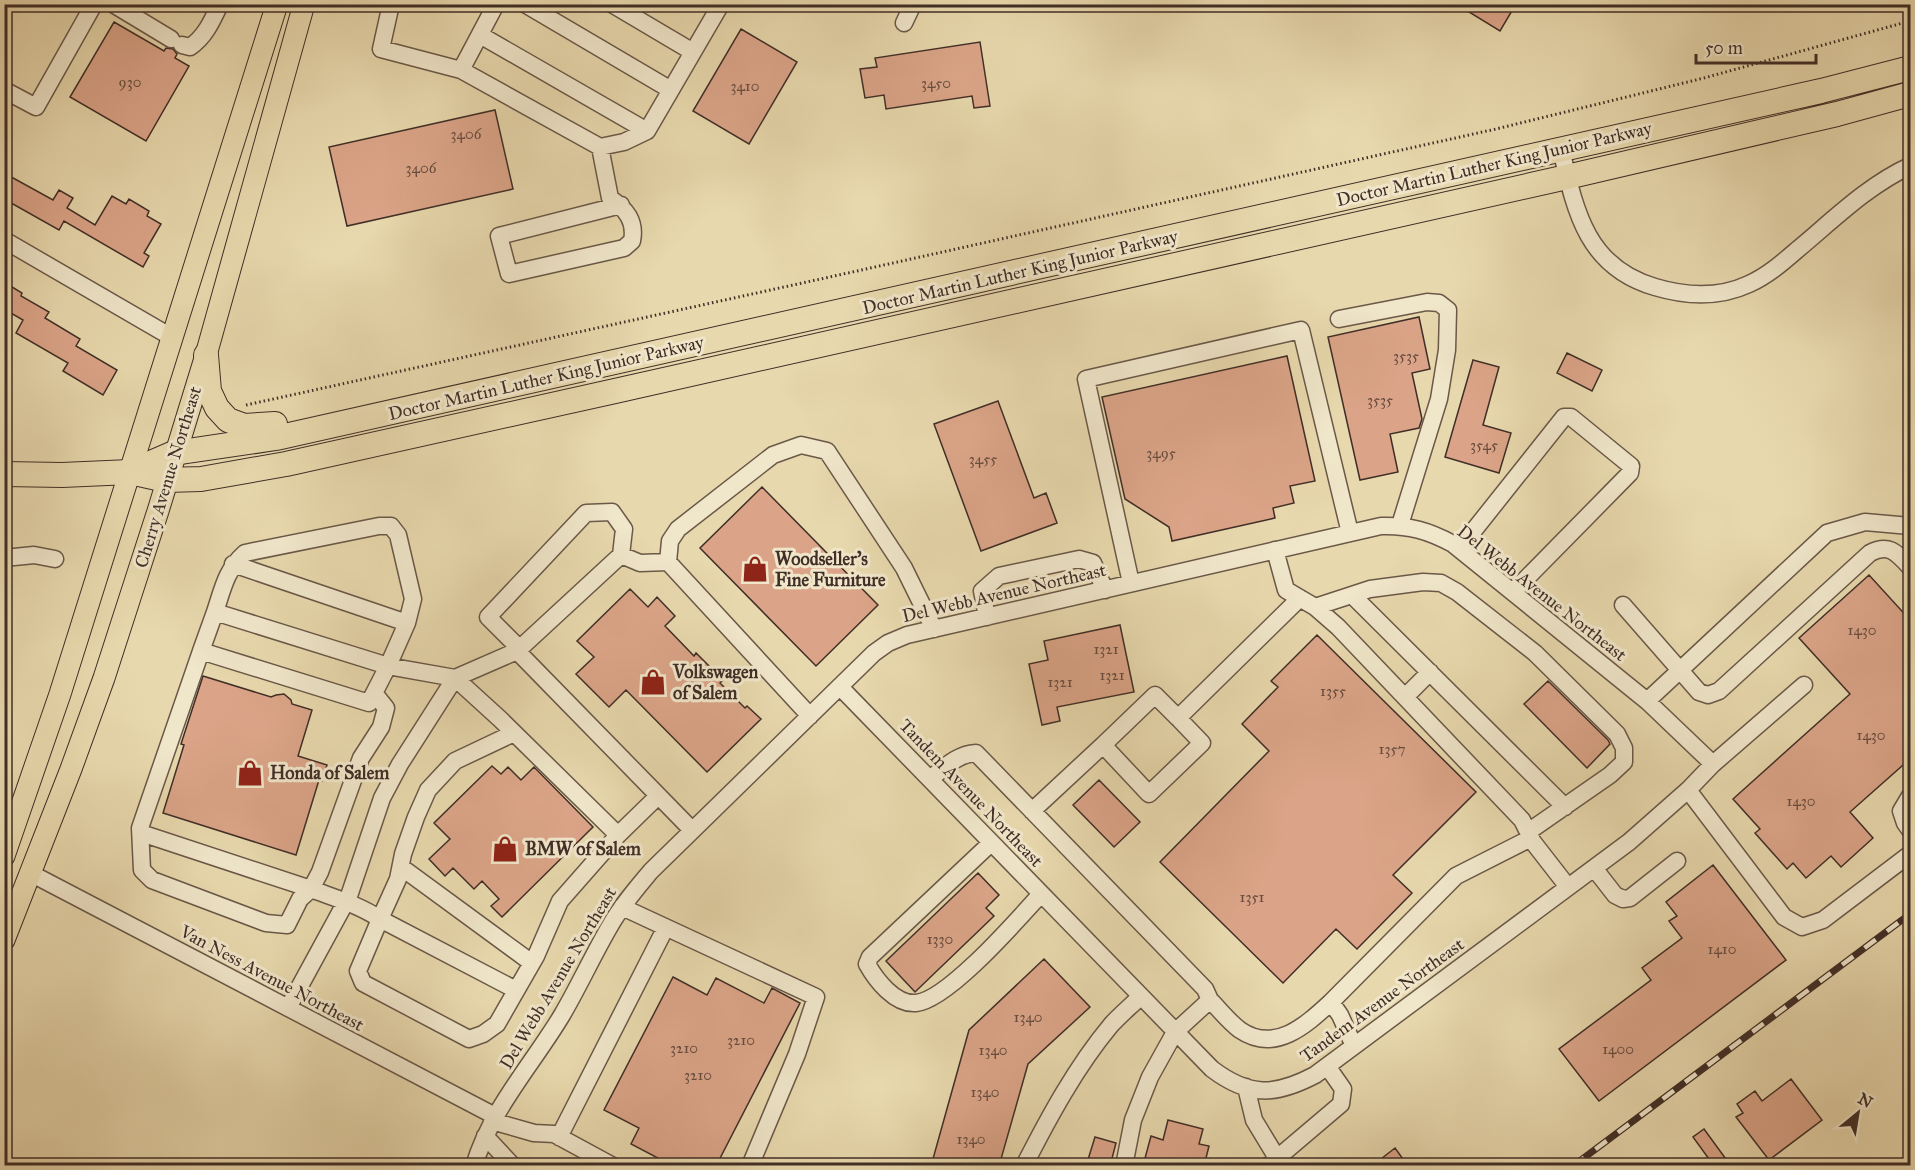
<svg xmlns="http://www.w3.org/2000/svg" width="1915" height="1170" font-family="'IM FELL Great Primer',serif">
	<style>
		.building { fill: #dba488; stroke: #402e27; stroke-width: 1.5 }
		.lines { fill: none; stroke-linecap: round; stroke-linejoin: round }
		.minor-casing { stroke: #6a5848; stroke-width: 19 }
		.major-casing { stroke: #402e27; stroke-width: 23 }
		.highway-casing { stroke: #402e27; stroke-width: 26 }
		.path { stroke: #402e27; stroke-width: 3; stroke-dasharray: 1.5 3; stroke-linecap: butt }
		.minor { stroke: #f0e6ca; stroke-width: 16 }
		.major { stroke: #e8d8ad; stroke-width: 21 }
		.highway { stroke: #e8d8ad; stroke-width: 24 }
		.rail-casing { stroke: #402e27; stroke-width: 7 }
		.rail { stroke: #f0e6ca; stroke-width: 4.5; stroke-dasharray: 14; stroke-linecap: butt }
		.labels { text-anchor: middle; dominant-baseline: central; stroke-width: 6; stroke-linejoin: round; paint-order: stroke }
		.number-label { font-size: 15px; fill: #674c3f }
		.street-label { font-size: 18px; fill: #402e27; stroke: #f0e6ca }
		.poi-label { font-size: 18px; font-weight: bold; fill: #402e27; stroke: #f0e6ca; text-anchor: start }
	</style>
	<rect width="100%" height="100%" fill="#e8d8ad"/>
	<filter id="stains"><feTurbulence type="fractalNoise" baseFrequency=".00333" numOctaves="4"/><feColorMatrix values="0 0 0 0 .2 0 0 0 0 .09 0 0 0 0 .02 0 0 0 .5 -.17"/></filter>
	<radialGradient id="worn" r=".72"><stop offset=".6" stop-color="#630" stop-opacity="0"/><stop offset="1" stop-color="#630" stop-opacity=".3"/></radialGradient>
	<path class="building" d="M 1456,4 L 1516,4 L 1500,31 Z
		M 114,22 L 164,51 L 166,48 L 173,49 L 177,54 L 175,58 L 189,66 L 146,141 L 70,97 Z
		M 741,29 L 797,62 L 749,144 L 693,111 Z
		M 980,42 L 990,106 L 974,108 L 972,96 L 886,109 L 884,95 L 865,98 L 860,69 L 877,67 L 875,58 Z
		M 495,110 L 513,189 L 347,226 L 329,147 Z
		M 4,173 L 53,200 L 59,190 L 73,198 L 67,208 L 95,225 L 112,196 L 126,204 L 129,199 L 149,211 L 147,216 L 161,224 L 144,253 L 149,256 L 143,267 L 64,221 L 59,230 L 4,199 Z
		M 4,282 L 22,293 L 21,296 L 49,312 L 45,318 L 80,339 L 76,346 L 117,370 L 103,395 L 63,371 L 68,363 L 16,333 L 23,320 L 4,309 Z
		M 1419,317 L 1430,369 L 1412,373 L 1422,419 L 1419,428 L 1390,434 L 1398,472 L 1360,480 L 1328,337 Z
		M 1567,353 L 1602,370 L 1592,391 L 1557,373 Z
		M 1287,356 L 1315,481 L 1290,486 L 1294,503 L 1273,508 L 1275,518 L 1172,541 L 1169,527 L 1125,499 L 1102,397 Z
		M 1473,360 L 1499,367 L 1483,425 L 1511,433 L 1499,473 L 1445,457 Z
		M 998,401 L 1034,498 L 1046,493 L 1057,523 L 981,551 L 934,424 Z
		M 762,487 L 878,605 L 816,666 L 700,548 Z
		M 1869,575 L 1911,621 L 1911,758 L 1850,812 L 1873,838 L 1841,867 L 1831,856 L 1806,878 L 1793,863 L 1787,869 L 1755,833 L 1760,829 L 1733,799 L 1850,694 L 1799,638 Z
		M 630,589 L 648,607 L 657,597 L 675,616 L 665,626 L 694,656 L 696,653 L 723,680 L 720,683 L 745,708 L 747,706 L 761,719 L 707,772 L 626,690 L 609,707 L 576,674 L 594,657 L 577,641 Z
		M 1120,625 L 1134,692 L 1057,707 L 1060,721 L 1042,725 L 1029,664 L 1048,660 L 1044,641 Z
		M 1317,635 L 1476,792 L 1393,875 L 1412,893 L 1357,949 L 1336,929 L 1283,983 L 1160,862 L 1269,751 L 1242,724 L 1278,687 L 1271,681 Z
		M 203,676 L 271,697 L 276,695 L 284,694 L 291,700 L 292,704 L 312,710 L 298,756 L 327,765 L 322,781 L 319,780 L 296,855 L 163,813 L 184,745 L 181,744 Z
		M 1548,681 L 1608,740 L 1610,744 L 1587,768 L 1524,704 Z
		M 492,766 L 501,774 L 508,767 L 521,780 L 534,767 L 593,827 L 502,917 L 491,906 L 499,899 L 482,881 L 474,889 L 453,868 L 445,876 L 429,859 L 450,839 L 434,823 Z
		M 1099,780 L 1140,822 L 1114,847 L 1073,805 Z
		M 1713,865 L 1786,960 L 1599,1101 L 1559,1049 L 1651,980 L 1642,968 L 1682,938 L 1669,921 L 1677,916 L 1666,902 Z
		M 978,873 L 999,895 L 986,908 L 994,916 L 915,992 L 886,961 Z
		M 1044,959 L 1090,1007 L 1028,1064 L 999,1166 L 931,1166 L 969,1030 Z
		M 673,977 L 707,995 L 716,978 L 764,1003 L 772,988 L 800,1003 L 716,1166 L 673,1166 L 631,1144 L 639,1128 L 604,1110 Z
		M 1791,1079 L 1822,1120 L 1769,1160 L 1736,1117 L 1743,1113 L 1737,1104 L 1755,1091 L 1762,1101 Z
		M 1168,1120 L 1203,1129 L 1199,1144 L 1209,1146 L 1204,1166 L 1155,1166 L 1144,1162 L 1151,1136 L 1163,1140 Z
		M 1704,1129 L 1731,1166 L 1714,1166 L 1693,1137 Z
		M 1095,1137 L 1116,1143 L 1110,1166 L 1086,1166 Z
		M 1395,1148 L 1408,1166 L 1372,1166 Z"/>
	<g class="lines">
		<g class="minor-casing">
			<path id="minor" d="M 113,4 L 171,39
				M 391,4 L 381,49 L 461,70
				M 496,4 L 461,70 L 600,147 L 624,142 L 647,131 L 721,4
				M 525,4 L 671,90
				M 612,4 L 693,52
				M 4,7 L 6,4
				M 904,23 L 913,4
				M 480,35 L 647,131
				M 182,45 L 190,47 C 205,37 212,21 220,4
				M 4,90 L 36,107 L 94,4
				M 600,147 L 610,198 C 626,209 636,221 632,241 L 624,248 L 509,274 L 499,236 L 621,205
				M 1561,149 C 1575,210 1586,267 1655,287 C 1685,296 1719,298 1749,284 C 1767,276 1782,263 1797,250 C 1832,221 1868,185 1910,166
				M 4,240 L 173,338
				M 1339,319 L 1427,302 L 1439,303 L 1448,310 L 1447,350 L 1439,399 L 1400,525
				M 1459,549 L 1564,417 L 1571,417 L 1631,466 L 1630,473 L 1513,592
				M 1275,550 L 1286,590 L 1315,607 L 1338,627 L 1522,820 L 1533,842 L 1568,887
				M 4,558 L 34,555 L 55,559
				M 668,562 L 640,563 L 621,555 L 517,651 L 692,830
				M 233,564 L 407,623
				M 1131,583 L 1086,379 L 1301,330 L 1350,533
				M 1353,596 L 1565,807
				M 1623,605 L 1699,692 L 1708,695 L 1719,691 L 1870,553 C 1889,543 1897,553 1910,567
				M 1315,607 L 1370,589 L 1423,582 L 1441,583 L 1457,592 L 1535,653 L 1617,734 L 1624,748 L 1624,762 L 1610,775 L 1528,832
				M 215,612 L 201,651 L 369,703 L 388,666 L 407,623 L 413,599 L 398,535 L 391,526 L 379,526 L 245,553 C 226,570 223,588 215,612 L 388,666 L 393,667 L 455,678 L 400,764 L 382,798 L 349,896 L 288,1008
				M 987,617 L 982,591 L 999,576 L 1079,559 L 1093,563 L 1105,590
				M 520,649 L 488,617 L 586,513 L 612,512 L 624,529 L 621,555
				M 201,651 L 140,828 L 142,870 L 152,880 L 266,923 L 287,925 L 300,899 L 311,889 C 335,898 359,905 380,919 L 358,971 L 363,983 L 469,1039 L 483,1034 L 497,1024 L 536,956 L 560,901 L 618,835
				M 517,651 L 455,678 L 500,719 L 618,835 L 658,796
				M 840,687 L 1212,1069 C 1249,1097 1275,1096 1315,1075 L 1629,842 L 1688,790 L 1713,764 L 1804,685
				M 1405,697 L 1430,672
				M 1647,701 L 1827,533 L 1865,522 L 1910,526
				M 810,716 L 668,562 L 670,541 L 678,529 L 773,455 L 801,445 L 827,451 L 904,568 L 934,629
				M 1178,718 L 1202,743 L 1149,794 L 1103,745 L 1155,695 L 1178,718 L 1300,598
				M 514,733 L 455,761 L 428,790 L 416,817 L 403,854 L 398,879 L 380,919 L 516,990
				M 930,779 C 944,768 957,754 976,753 L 1205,989 L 1210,1000 L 1175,1032 L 1150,1077 L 1133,1120 L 1124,1166
				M 1688,790 L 1784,917 L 1802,927 L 1823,920 L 1910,854
				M 1910,796 L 1901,811 L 1905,823 L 1910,830
				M 1032,811 L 1103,745
				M 141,833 L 311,889 L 320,872 L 361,758 L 381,727 L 386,708 L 374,693
				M 991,843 L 870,957 L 867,964 C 876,980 895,1005 916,1003 C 948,1000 1018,919 1041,894
				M 401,867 L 532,963
				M 1594,868 L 1615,895 L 1623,899 L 1630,898 L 1677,861
				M 32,874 L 495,1116
				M 622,907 L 816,997 L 797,1054 L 750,1166
				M 1210,1000 C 1219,1009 1229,1022 1240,1030 C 1275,1054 1306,1025 1331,1002 L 1340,1015 L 1354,1046
				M 1331,1002 L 1456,876 L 1531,838
				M 1246,1087 L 1254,1120 L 1277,1158
				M 492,1121 L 534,1133 L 554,1134 L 613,1166
				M 485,1136 L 513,1166
				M 559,1137 L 665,929
				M 474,1166 C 491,1109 532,1065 562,1015 C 579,986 593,955 610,926 C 621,906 636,889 651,871 L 874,653 L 888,643 L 907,635 L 1381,526 C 1409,525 1429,531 1453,544 L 1647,701 L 1713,764
				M 1024,1166 C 1049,1117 1076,1067 1111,1025 C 1120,1015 1131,1006 1141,996
				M 1268,1166 L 1341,1104 L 1343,1089 L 1327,1066"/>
		</g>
		<g class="major-casing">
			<path id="major" d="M 4,856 L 60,694 L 277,4
				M 4,940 L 71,769 L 104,678 L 158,511 L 206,355 L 304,4"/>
		</g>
		<g class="highway-casing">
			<path id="highway" d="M 206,355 L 209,391 L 217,408 L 228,420 L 244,426 L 275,424
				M 130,472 L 174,453 L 276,438 L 1821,91 L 1910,68
				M 4,474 L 62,475 L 130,472 L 166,480 L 201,479 L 286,464 L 615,391 L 1567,177 L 1837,114 L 1910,94"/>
		</g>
		<path class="path" d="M 246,405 L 857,271 L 1496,129 L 1704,78 L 1910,21"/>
		<use href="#minor" class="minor"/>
		<use href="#major" class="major"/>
		<use href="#highway" class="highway"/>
		<g class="rail-casing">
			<path id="rail" d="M 1573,1166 L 1910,914"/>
		</g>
		<use href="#rail" class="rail"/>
	</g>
	<defs>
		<g id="shop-bare" transform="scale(2.07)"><path d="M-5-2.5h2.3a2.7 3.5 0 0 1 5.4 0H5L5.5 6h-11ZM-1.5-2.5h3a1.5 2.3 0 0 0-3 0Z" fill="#8f2418" stroke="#f0e6ca" stroke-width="2.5" paint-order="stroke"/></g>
	</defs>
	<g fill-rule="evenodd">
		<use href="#shop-bare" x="755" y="569"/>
		<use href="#shop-bare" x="653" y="682"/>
		<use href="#shop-bare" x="250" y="773"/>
		<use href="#shop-bare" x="505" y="849"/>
	</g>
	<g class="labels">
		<g class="number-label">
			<text x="130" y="82">930</text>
			<text x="936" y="83">3450</text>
			<text x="745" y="86">3410</text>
			<text x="466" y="134">3406</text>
			<text x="421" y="168">3406</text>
			<text x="1406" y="356">3535</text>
			<text x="1380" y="400">3535</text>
			<text x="1484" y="445">3545</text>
			<text x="1161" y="453">3495</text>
			<text x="983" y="459">3455</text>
			<text x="1862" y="630">1430</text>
			<text x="1106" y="649">1321</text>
			<text x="1112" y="675">1321</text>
			<text x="1060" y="682">1321</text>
			<text x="1333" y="691">1355</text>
			<text x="1871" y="735">1430</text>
			<text x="1392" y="749">1357</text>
			<text x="1801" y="801">1430</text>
			<text x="1252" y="897">1351</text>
			<text x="940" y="939">1330</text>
			<text x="1722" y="949">1410</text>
			<text x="1028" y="1017">1340</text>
			<text x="741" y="1040">3210</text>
			<text x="684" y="1048">3210</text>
			<text x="1618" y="1049">1400</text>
			<text x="993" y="1050">1340</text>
			<text x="698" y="1075">3210</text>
			<text x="985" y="1092">1340</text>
			<text x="971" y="1139">1340</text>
		</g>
		<g class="street-label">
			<text transform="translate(1494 164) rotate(-13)">Doctor Martin Luther King Junior Parkway</text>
			<text transform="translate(1020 272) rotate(-13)">Doctor Martin Luther King Junior Parkway</text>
			<text transform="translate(546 378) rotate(-13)">Doctor Martin Luther King Junior Parkway</text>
			<text transform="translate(168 477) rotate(-73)">Cherry Avenue Northeast</text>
			<text transform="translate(1004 593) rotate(-13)">Del Webb Avenue Northeast</text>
			<text transform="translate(1542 593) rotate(38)">Del Webb Avenue Northeast</text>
			<text transform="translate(971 793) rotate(46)">Tandem Avenue Northeast</text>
			<text transform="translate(272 978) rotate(28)">Van Ness Avenue Northeast</text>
			<text transform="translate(558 978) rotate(-59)">Del Webb Avenue Northeast</text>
			<text transform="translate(1382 1000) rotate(-36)">Tandem Avenue Northeast</text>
		</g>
		<g class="poi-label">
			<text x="775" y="559">Woodseller's<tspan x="775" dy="21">Fine Furniture</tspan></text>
			<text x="673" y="672">Volkswagen<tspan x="673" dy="21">of Salem</tspan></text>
			<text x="270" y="773">Honda of Salem</text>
			<text x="525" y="849">BMW of Salem</text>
		</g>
	</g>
	<rect width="1915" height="1170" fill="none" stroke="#e8d8ad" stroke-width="24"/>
	<rect x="6" y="6" width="1903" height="1158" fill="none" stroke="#402e27" stroke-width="3"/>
	<rect x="12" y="12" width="1891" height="1146" fill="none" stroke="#402e27" stroke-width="1.5"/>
	<g transform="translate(1858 1113) rotate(30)" stroke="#f0e6ca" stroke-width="4.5" paint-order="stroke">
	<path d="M0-4.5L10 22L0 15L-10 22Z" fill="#402e27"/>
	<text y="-9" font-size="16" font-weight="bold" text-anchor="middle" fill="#402e27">N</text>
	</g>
	<path d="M1696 54v9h120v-9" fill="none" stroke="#402e27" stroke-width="3"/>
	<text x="1705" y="54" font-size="18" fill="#402e27" stroke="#f0e6ca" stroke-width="4.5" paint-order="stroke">50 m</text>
	<rect width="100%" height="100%" filter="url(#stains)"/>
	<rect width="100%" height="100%" fill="url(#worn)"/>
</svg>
